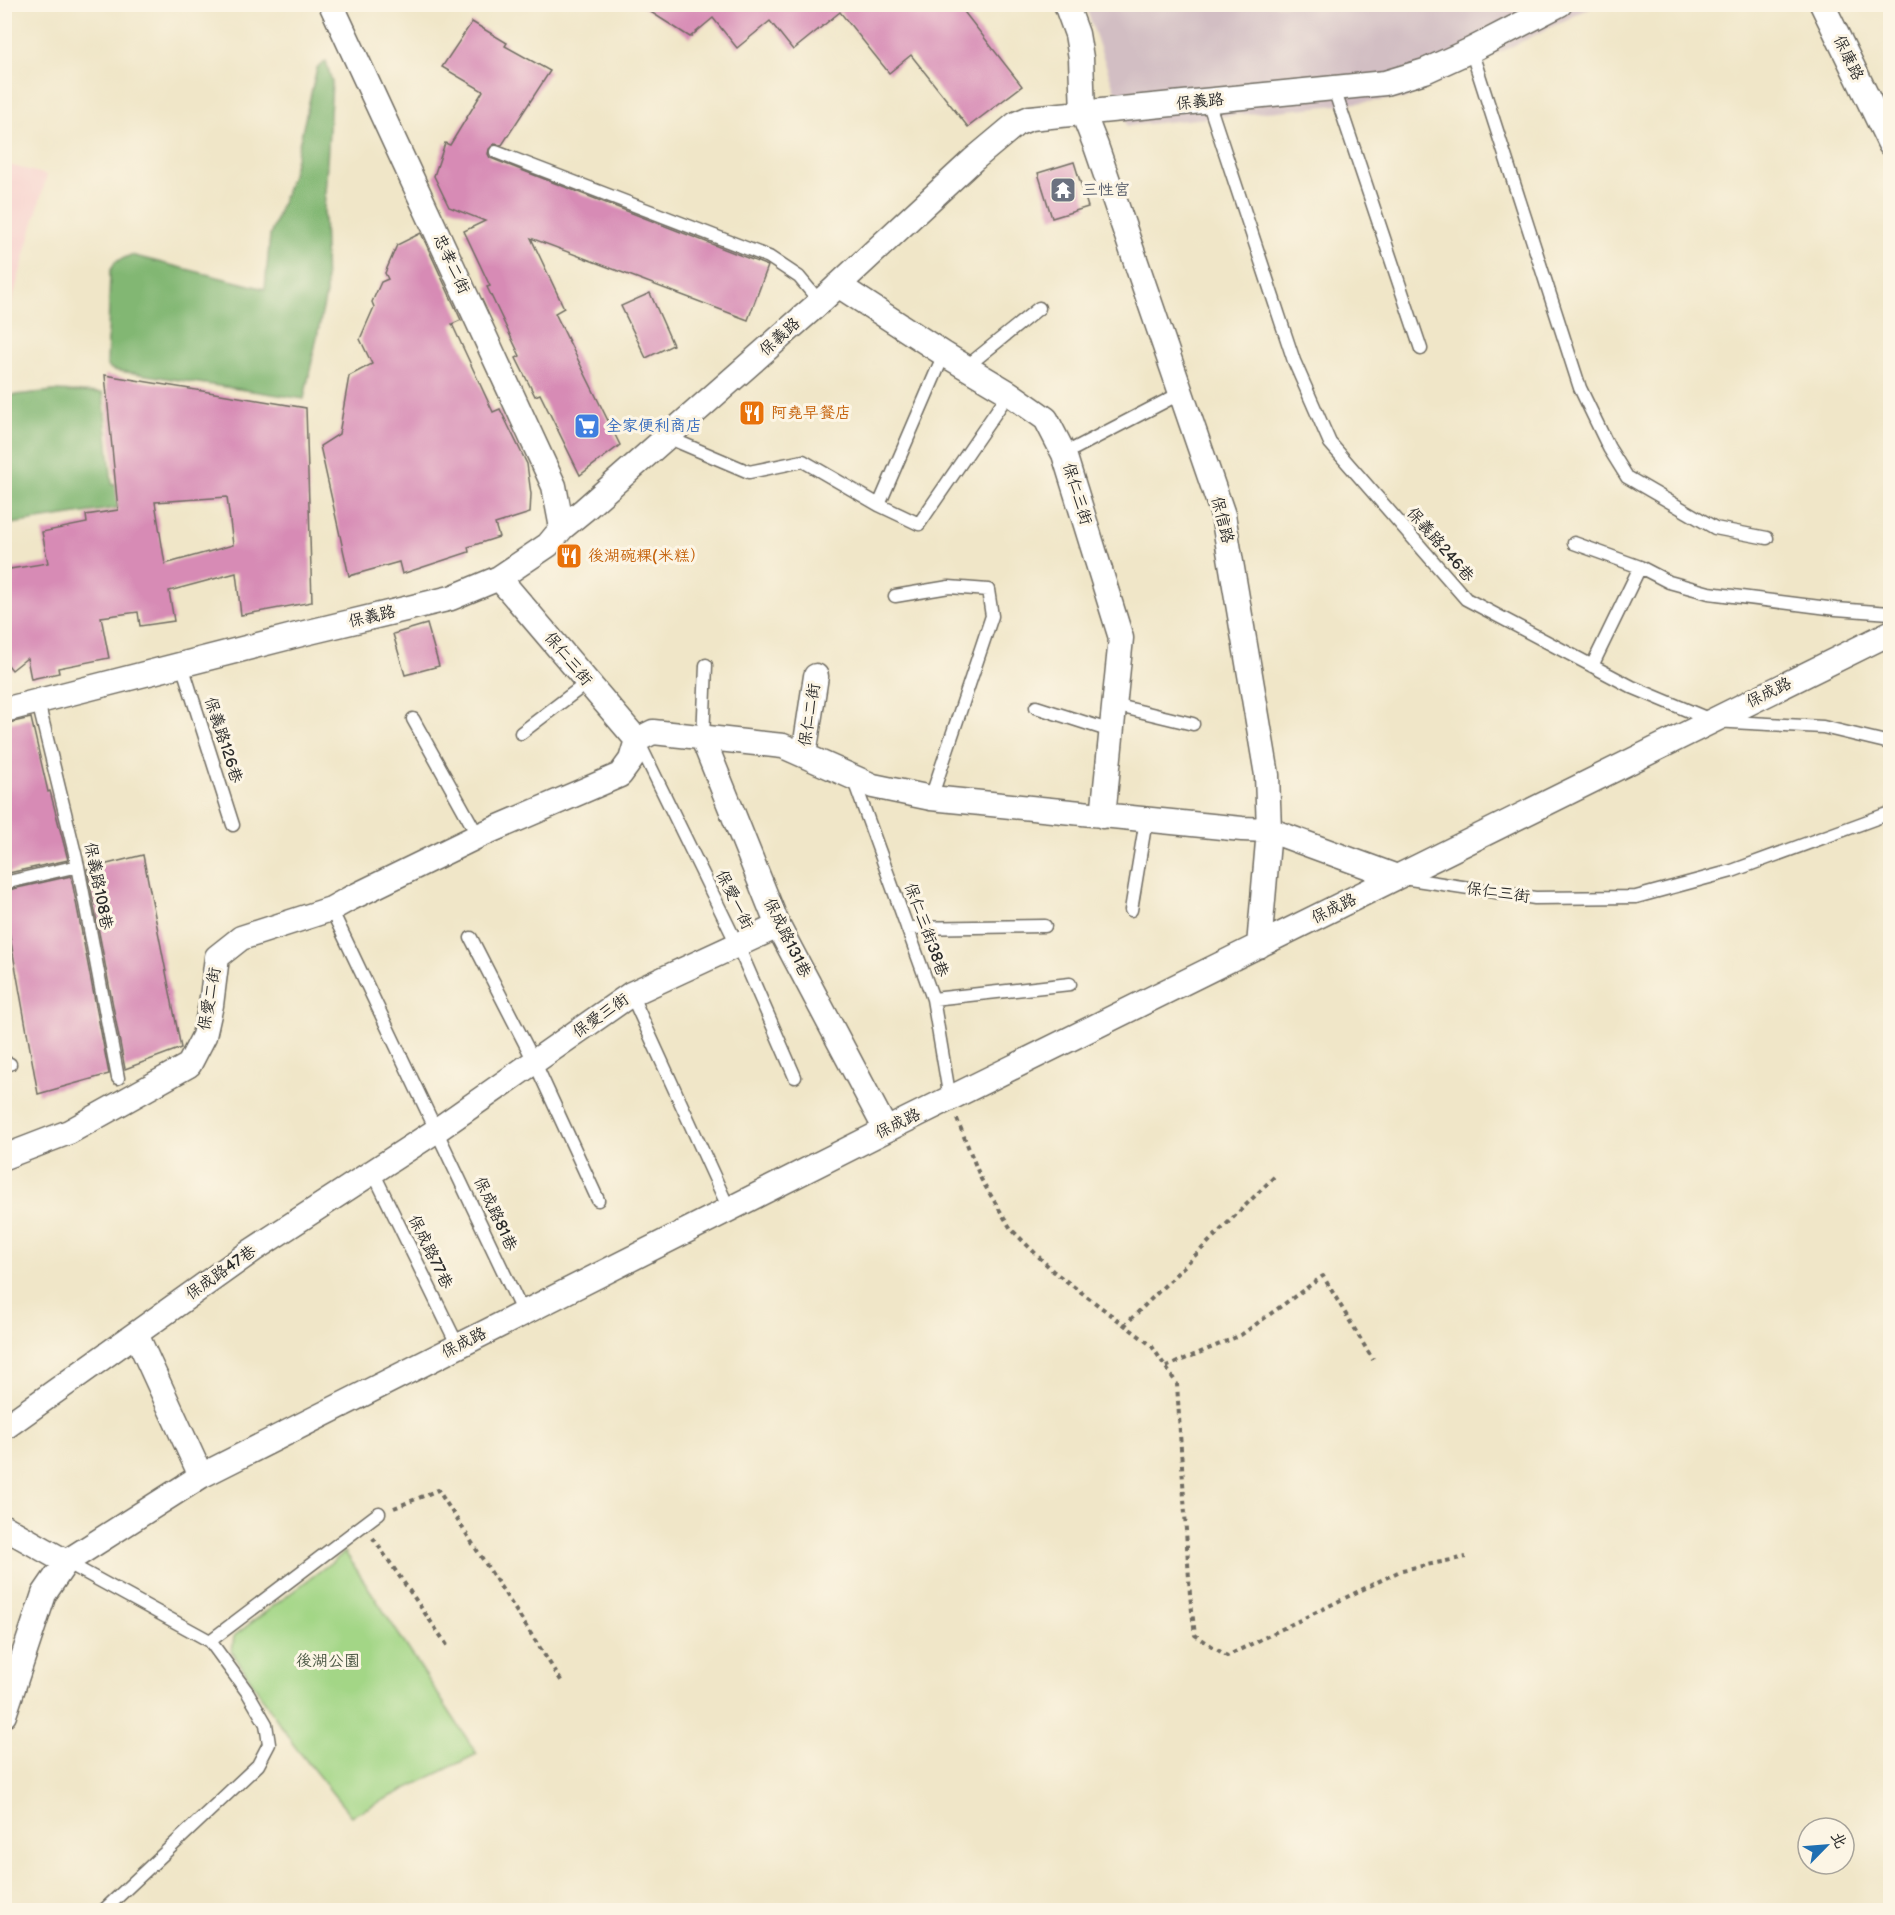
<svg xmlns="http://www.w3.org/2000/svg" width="1895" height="1915" font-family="'Balsamiq Sans','LXGW WenKai TC',sans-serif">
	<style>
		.built { fill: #f7d0cd }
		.industrial { fill: #d2bec3 }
		.green { fill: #a3d686; stroke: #678058; stroke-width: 1.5 }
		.forest { fill: #82b773; stroke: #56714f; stroke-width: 1.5 }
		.building { fill: #d78bb5; fill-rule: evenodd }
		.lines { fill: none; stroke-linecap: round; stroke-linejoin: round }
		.lane-casing { stroke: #706c62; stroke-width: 15 }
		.street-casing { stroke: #706c62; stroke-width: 27 }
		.path { stroke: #706c62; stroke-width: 4; stroke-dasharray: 4.5 4.5; stroke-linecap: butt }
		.lane { stroke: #fff; stroke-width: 12 }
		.street { stroke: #fff; stroke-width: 24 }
		.labels { text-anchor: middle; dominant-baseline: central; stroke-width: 6; stroke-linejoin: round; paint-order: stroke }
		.street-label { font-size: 16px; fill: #2b2b2b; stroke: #fcf5e5 }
		.worship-label { font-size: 16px; fill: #5b616d; stroke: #fcf5e5; text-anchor: start }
		.food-label { font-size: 16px; fill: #c56008; stroke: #fcf5e5; text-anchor: start }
		.shop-label { font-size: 16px; fill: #366cbe; stroke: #fcf5e5; text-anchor: start }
		.park-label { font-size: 16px; fill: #495642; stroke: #fcf5e5 }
	</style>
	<rect width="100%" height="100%" fill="#fcf5e5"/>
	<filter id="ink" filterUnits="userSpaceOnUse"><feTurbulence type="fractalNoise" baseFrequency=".0167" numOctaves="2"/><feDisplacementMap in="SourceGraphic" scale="12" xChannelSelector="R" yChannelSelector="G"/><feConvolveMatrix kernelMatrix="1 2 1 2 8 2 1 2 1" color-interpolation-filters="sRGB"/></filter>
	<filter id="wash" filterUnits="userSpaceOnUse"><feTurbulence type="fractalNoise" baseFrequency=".008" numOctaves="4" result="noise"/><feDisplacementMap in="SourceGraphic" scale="24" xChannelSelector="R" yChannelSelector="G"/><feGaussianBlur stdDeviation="1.35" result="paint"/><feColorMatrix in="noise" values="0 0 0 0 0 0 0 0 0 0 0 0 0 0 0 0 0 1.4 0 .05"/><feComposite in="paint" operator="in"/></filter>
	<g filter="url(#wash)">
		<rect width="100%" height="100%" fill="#f0e6c8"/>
		<path class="built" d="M 5,164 L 47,175 L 5,327 L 4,164 Z"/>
		<path class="industrial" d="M 1085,5 L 1596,5 L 1407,98 L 1127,126 Z"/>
		<path class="green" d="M 345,1552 L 477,1754 L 351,1816 L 293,1744 L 232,1652 L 234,1636 Z"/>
		<path class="forest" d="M 326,61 L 332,82 L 324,211 L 326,294 L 304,399 L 113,370 L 107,366 L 110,272 L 115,262 L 131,255 L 265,289 L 270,236 L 292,175 L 317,68 Z
			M 54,391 L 103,393 L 112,484 L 147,482 L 149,503 L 5,525 L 5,396 Z"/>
		<g id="blocks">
			<path class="building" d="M 638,4 L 958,4 L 1022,86 L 968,127 L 911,55 L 889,73 L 840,12 L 793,50 L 770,21 L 737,48 L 713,18 L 690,37 Z
				M 472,22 L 507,43 L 505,46 L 550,71 L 502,145 L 494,144 L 489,149 L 488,154 L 490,158 L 768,266 L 748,320 L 531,238 L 564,308 L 555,313 L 620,445 L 580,475 L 540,394 L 535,396 L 516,358 L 520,356 L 487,287 L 490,286 L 464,231 L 485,221 L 449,207 L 434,176 L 445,143 L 450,145 L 483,91 L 442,67 Z
				M 1074,162 L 1088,207 L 1052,218 L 1038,173 Z
				M 421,233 L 461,320 L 452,324 L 493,412 L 500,409 L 527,464 L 531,494 L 530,513 L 495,524 L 499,537 L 468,547 L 469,552 L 402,574 L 399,562 L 349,576 L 320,446 L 339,434 L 349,376 L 372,364 L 360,339 L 374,307 L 372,302 L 381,282 L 388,279 L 385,273 L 397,245 Z
				M 650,293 L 673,345 L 646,358 L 621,306 Z
				M 105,375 L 306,408 L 312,602 L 241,615 L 236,573 L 169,591 L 174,621 L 140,626 L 138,612 L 101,617 L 109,658 L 58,668 L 59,673 L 31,679 L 27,658 L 12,670 L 4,660 L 4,570 L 48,563 L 42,532 L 87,523 L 86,515 L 118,510 ZM 227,497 L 233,545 L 165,564 L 155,502 Z
				M 427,624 L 439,666 L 405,675 L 393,634 Z
				M 31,718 L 48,792 L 50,791 L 68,860 L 4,874 L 4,724 Z
				M 143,855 L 181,1048 L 125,1069 L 87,869 Z
				M 71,876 L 109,1074 L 38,1094 L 4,903 L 4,891 Z"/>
		</g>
	</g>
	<g filter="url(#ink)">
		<use href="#blocks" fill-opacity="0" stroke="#706c62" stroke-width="1.5"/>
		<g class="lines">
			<g class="lane-casing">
				<path id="lane" d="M 1471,50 L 1580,388 L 1609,448 L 1627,477 L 1715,528 L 1767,538
					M 1334,89 L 1421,349
					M 1208,101 L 1294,361 L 1330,443 L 1466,599 L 1632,687 L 1713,721 L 1823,727 L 1890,743
					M 496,152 L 769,257 L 799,277 L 820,302
					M 966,367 L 1039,308
					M 667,437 L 749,472 L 803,461 L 879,505 L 919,524 L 1009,393
					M 1064,454 L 1181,393
					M 879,505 L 944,354
					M 1574,543 L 1640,567 L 1669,582 L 1709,593 L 1836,609 L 1890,613
					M 895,596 L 949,587 L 988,590 L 992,616 L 931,798
					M 182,665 L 233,825
					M 1592,666 L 1640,567
					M 38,702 L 78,866 L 118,1078
					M 1114,705 L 1193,724
					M 1036,707 L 1111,731
					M 413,719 L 478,836
					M 521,733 L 588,682
					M 703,739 L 706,665
					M 638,741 L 737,944 L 795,1077
					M 853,778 L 933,999 L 950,1099
					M 1403,878 L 1535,898 L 1636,897 L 1732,871 L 1890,813
					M 4,883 L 78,866
					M 331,909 L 523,1313
					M 1131,910 L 1146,820
					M 907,928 L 1045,926
					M 471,938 L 535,1063 L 598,1200
					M 631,994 L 729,1209
					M 933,999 L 1070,984
					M 4,1066 L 10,1064
					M 373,1172 L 458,1346
					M 66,1562 L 210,1641 L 248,1693 L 266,1724 L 269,1744 L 258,1765 L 104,1910
					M 210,1641 L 379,1513"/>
			</g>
			<g class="street-casing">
				<path id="street" d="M 331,4 L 554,486 L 562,528
					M 1066,4 L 1077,34 L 1081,58 L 1083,113 L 1096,146 L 1223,515 L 1267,775 L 1269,830 L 1259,946
					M 1822,4 L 1890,144
					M 838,285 L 944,354 L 1009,393 L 1046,419 L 1064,454 L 1121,638 L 1103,816
					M 499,578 L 637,740
					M 4,710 L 305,633 L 451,598 L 499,578 L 548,545 L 562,528 L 584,510 L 820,302 L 973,160 L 1016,124 L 1030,118 L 1385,83 L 1425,71 L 1471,50 L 1560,4
					M 703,739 L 778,926 L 886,1130
					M 804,755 L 816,676
					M 4,1157 L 69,1132 L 189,1065 L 204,1036 L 211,1005 L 217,957 L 241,938 L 331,909 L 349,899 L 478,836 L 620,775 L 631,760 L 637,740 L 653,732 L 783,746 L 873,786 L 931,798 L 1242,829 L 1269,830 L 1397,877
					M 136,1334 L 201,1476
					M 4,1428 L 253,1250 L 437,1130 L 631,994 L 778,926
					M 4,1527 L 66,1562
					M 4,1715 L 44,1594 L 66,1562 L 201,1476 L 886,1130 L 1890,633"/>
			</g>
			<path class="path" d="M 957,1119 L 981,1179 L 1011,1229 L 1053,1271 L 1151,1345 L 1177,1384 L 1190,1595 L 1195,1635 L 1227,1656 L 1402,1570 L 1466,1557
				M 1124,1326 L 1276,1175
				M 1166,1367 L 1241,1335 L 1323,1276 L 1373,1360
				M 394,1508 L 438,1490 L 562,1682
				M 373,1538 L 449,1648"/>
			<use href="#lane" class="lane"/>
			<use href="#street" class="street"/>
		</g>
	</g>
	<defs>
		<g id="temple-square" transform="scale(1.35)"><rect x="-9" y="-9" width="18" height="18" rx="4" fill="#6b7280" stroke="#fcf5e5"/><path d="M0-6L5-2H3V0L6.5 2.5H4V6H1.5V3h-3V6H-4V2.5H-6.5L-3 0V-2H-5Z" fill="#fff"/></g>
		<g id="restaurant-square" transform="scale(1.35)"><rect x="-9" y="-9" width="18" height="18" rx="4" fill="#e8710a" stroke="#fcf5e5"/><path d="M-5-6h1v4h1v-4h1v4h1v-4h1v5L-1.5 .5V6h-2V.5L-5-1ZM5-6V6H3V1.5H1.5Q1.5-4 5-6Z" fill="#fff"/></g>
		<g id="supermarket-square" transform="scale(1.35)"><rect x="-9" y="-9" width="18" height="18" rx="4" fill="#3f7fe0" stroke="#fcf5e5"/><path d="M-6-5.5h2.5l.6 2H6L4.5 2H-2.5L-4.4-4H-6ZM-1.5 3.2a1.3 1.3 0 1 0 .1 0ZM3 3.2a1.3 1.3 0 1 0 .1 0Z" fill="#fff"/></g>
	</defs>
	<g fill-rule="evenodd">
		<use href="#temple-square" x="1063" y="190"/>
		<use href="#restaurant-square" x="752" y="413"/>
		<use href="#supermarket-square" x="587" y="426"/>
		<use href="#restaurant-square" x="569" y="556"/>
	</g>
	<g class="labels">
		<g class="street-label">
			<text transform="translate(1848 58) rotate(64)">保康路</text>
			<text transform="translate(1200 102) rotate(-6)">保義路</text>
			<text transform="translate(451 264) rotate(65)">忠孝二街</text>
			<text transform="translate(780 337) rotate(-42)">保義路</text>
			<text transform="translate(1077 494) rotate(73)">保仁三街</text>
			<text transform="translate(1222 520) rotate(76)">保信路</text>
			<text transform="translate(1440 545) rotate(49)">保義路246巷</text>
			<text transform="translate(372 617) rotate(-13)">保義路</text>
			<text transform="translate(568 659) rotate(50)">保仁三街</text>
			<text transform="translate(1769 693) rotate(-26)">保成路</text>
			<text transform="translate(810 715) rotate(-81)">保仁二街</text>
			<text transform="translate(223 740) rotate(72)">保義路126巷</text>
			<text transform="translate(98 886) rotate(79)">保義路108巷</text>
			<text transform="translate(1498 893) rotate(8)">保仁三街</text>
			<text transform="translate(734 900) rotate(64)">保愛一街</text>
			<text transform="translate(1334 909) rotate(-26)">保成路</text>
			<text transform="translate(926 930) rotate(70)">保仁三街38巷</text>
			<text transform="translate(787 938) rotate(64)">保成路131巷</text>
			<text transform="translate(210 999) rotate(-80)">保愛二街</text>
			<text transform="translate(601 1016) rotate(-35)">保愛三街</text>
			<text transform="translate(898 1124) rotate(-26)">保成路</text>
			<text transform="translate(495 1214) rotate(65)">保成路81巷</text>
			<text transform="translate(430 1252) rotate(64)">保成路77巷</text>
			<text transform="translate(221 1273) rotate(-35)">保成路47巷</text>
			<text transform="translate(464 1343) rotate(-27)">保成路</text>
		</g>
		<g class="worship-label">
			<text x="1082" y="190">三性宮</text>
		</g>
		<g class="food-label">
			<text x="771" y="413">阿堯早餐店</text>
			<text x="588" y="556">後湖碗粿(米糕）</text>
		</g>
		<g class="shop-label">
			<text x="606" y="426">全家便利商店</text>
		</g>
		<g class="park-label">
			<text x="328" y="1661">後湖公園</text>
		</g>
	</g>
	<rect width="1895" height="1915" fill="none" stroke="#fcf5e5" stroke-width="24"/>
	<g transform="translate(1826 1846) rotate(65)"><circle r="28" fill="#fcf5e5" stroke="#a8a49b" stroke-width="1.5"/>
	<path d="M0-4.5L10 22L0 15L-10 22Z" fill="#1f6fb2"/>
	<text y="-9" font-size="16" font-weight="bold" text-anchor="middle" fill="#2b2b2b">北</text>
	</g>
</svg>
